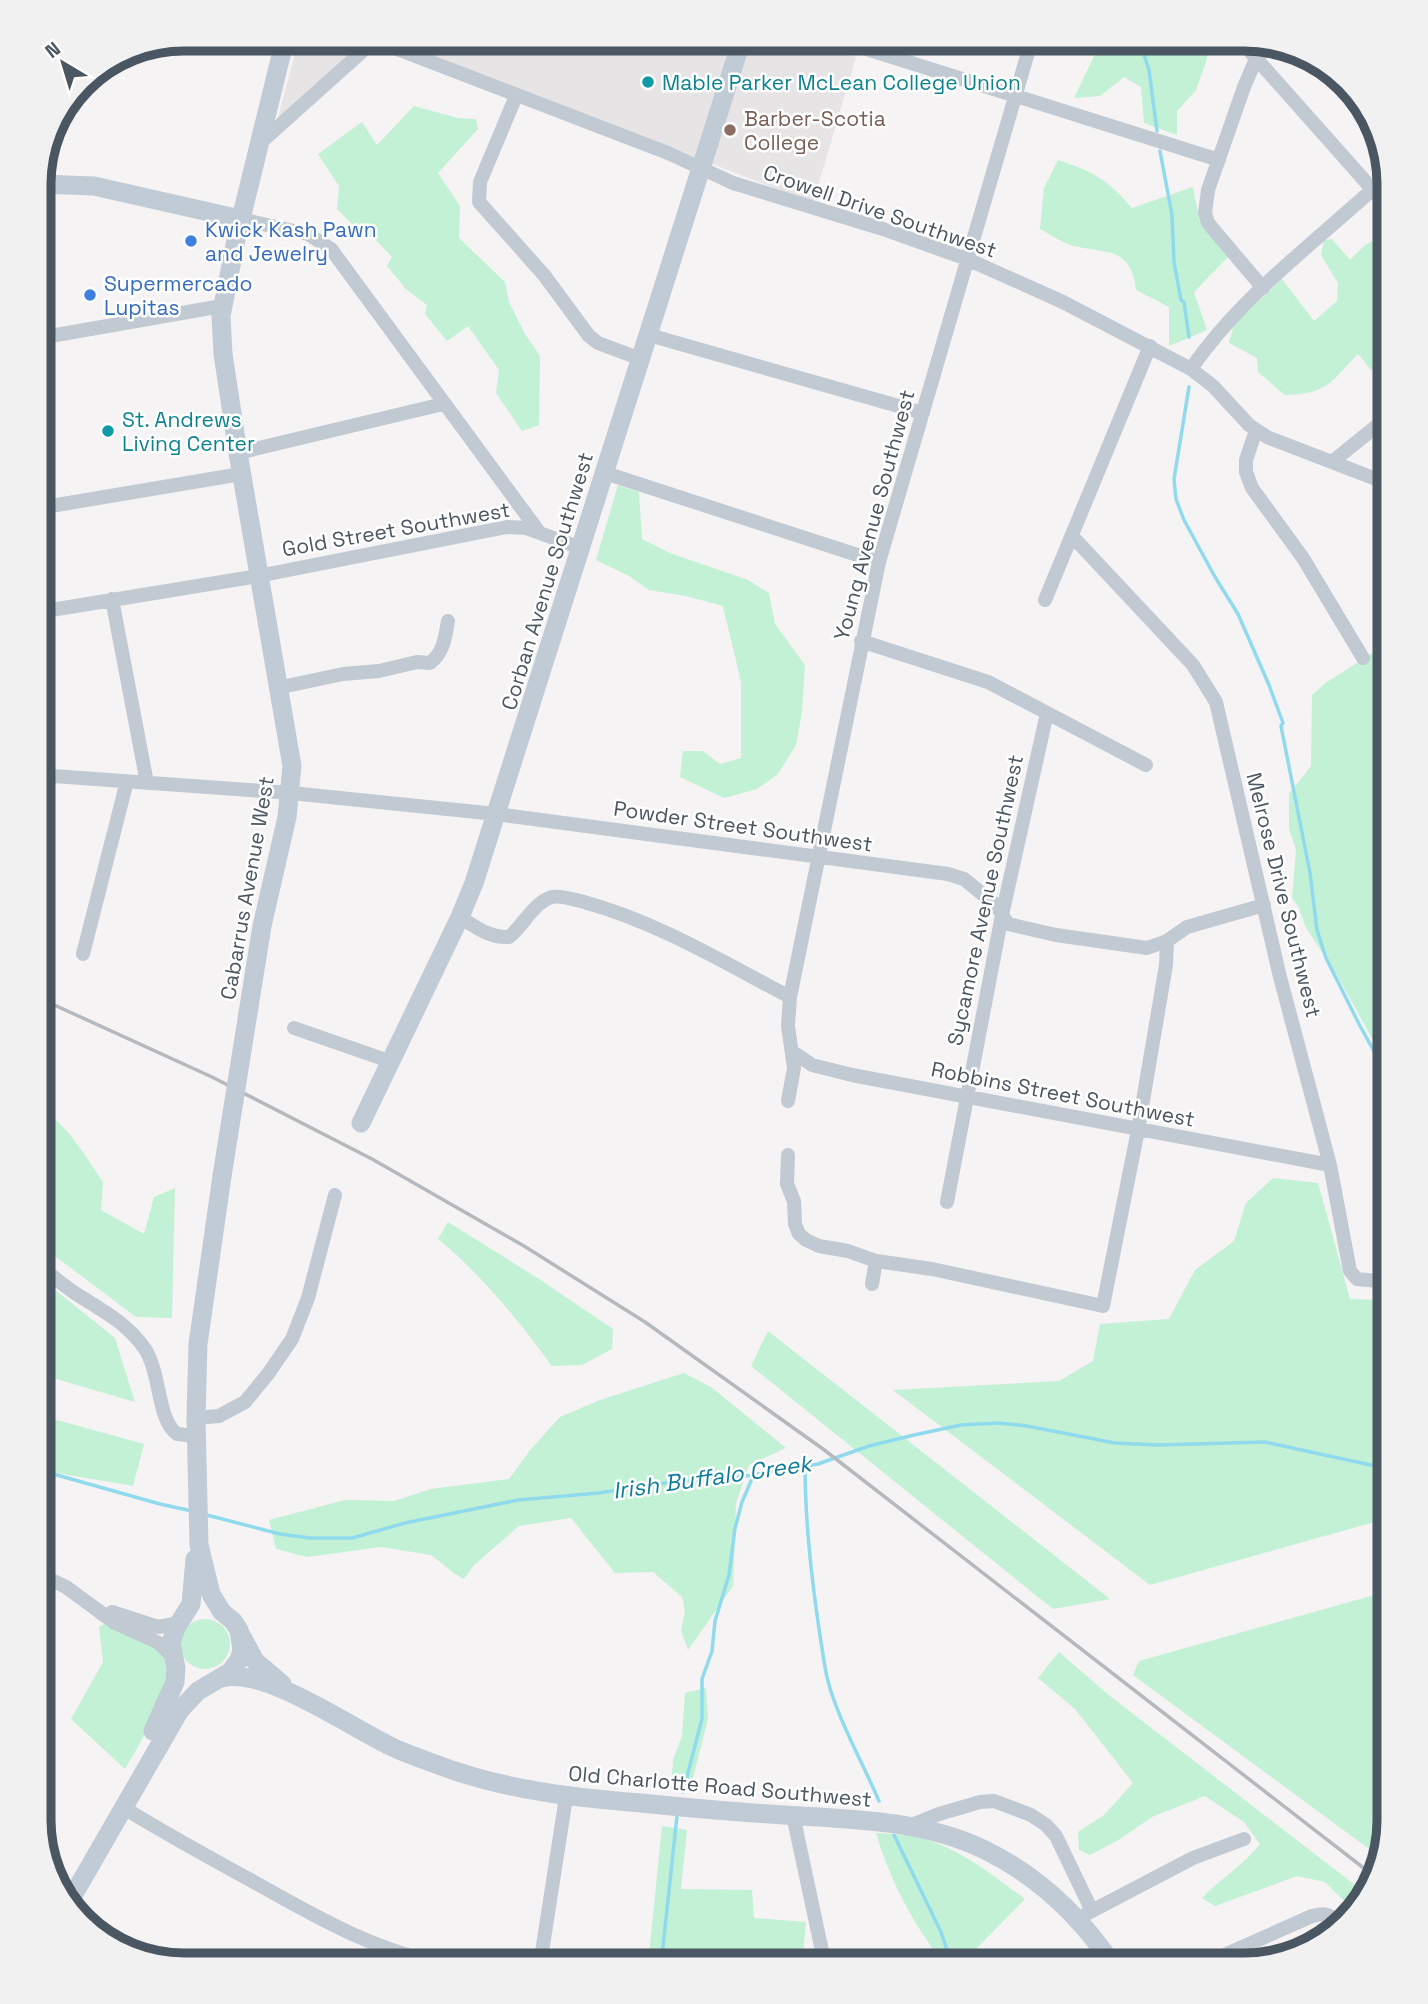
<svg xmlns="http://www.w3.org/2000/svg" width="1428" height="2004" font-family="'Space Grotesk',sans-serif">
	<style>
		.education { fill: #e6e4e5 }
		.green { fill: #c3f1d5 }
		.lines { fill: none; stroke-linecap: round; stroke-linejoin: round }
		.stream { stroke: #90daee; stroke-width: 3.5 }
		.street { stroke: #c1cad2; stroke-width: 14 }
		.secondary { stroke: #c1cbd6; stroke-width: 19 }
		.rail { stroke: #b5b8bd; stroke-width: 3.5 }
		.secondary-bridge { stroke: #c1cbd6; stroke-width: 19 }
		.culture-dot { fill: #0f9aa8; stroke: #fff; stroke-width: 2.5 }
		.education-dot { fill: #8d6e63; stroke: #fff; stroke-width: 2.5 }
		.shop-dot { fill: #3f7fe0; stroke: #fff; stroke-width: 2.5 }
		.labels { text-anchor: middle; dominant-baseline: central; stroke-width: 5; stroke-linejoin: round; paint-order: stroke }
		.culture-label { font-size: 21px; fill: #0d838f; stroke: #fff; text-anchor: start }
		.education-label { font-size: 21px; fill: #785e54; stroke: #fff; text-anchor: start }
		.street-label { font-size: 21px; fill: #4a5661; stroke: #fff }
		.shop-label { font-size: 21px; fill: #366cbe; stroke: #fff; text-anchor: start }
		.water-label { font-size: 23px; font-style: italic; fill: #0c7c9b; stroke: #fff }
		.rim { fill: none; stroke: #4a5661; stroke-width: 9 }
	</style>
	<rect width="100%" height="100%" fill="#f5f3f3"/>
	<path class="education" d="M 299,39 L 371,39 L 284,117 L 278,117 Z
		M 389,39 L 789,39 L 856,57 L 813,203 Z"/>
	<path class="green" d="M 1099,39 L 1206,39 L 1207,59 L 1196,90 L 1177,111 L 1177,135 L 1144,123 L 1141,87 L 1124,77 L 1100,96 L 1074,98 L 1098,48 Z
		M 414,106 L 458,118 L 476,119 L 478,129 L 438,173 L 460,206 L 459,238 L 505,282 L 509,302 L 525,334 L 540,356 L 539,425 L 522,431 L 496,393 L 499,370 L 468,326 L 447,341 L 425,314 L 427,305 L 406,289 L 387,266 L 392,257 L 373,237 L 364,236 L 337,209 L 339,186 L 318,154 L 362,122 L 377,145 Z
		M 1058,160 C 1094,172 1107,179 1132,208 L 1193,187 L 1199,219 L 1228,257 L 1194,292 L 1207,330 L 1169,346 L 1169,307 L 1136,290 C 1131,247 1108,254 1074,246 C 1062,243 1050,234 1040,229 L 1044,188 Z
		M 1389,232 L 1389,361 L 1371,370 L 1358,354 C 1330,383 1327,394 1285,395 L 1258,372 L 1257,358 L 1229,343 L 1234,324 L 1282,279 L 1314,321 L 1337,301 L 1338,283 L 1321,255 L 1324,240 L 1332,239 L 1350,260 L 1365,245 Z
		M 618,485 L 639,492 L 642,539 L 670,553 L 748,580 L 769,593 L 775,624 L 805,665 L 802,712 L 796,745 L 778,774 L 757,789 L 724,798 L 680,777 L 683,751 L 703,751 L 720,764 L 741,758 L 741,682 L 723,606 L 686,596 L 649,590 L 629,576 L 596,560 Z
		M 1389,626 L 1389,1069 L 1338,977 L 1305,926 L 1299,908 L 1292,898 L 1296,850 L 1289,829 L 1289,794 L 1311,766 L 1312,695 L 1327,682 L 1374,652 Z
		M 39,1108 C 64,1119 87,1159 103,1182 L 101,1210 L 144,1234 L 154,1197 L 175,1188 L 172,1318 L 136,1317 L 39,1244 Z
		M 1273,1178 L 1318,1183 L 1350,1299 L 1389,1300 L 1389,1518 L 1150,1585 L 893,1390 L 1059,1381 L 1093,1361 L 1100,1324 L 1169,1319 L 1195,1270 L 1234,1241 L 1246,1203 Z
		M 448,1222 L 539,1279 L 613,1329 L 612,1349 L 582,1365 L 552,1366 C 518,1320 483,1276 438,1239 Z
		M 39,1277 L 115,1338 L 135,1402 L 39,1374 Z
		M 768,1331 L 1110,1599 L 1053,1609 L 751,1366 Z
		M 684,1373 L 711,1387 L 786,1448 L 749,1465 L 736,1503 L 733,1586 L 688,1650 L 681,1631 L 685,1611 L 682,1597 L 653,1572 L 615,1573 L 571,1518 L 519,1526 L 474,1565 L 464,1579 L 455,1574 L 431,1555 L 381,1547 L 307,1557 L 276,1549 L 269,1520 L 345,1500 L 394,1501 L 431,1489 L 509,1479 L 531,1449 L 560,1417 L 600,1400 Z
		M 39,1415 L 144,1444 L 133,1486 L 39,1470 Z
		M 1389,1591 L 1389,1821 L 1380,1857 L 1133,1675 L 1139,1661 Z
		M180 1644a25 25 0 1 1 50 0a25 25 0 1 1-50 0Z
		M 106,1623 C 120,1630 156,1641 164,1653 C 181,1677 138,1747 125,1769 L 71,1719 L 103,1662 L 99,1627 Z
		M 1059,1652 L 1110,1696 L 1368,1895 L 1356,1908 L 1342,1899 L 1325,1882 L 1297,1876 L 1215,1906 L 1202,1898 C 1220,1879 1244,1865 1260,1844 L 1244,1822 L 1205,1796 L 1152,1817 L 1120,1839 L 1090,1855 L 1079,1850 L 1078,1832 L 1104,1815 L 1133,1783 L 1075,1709 L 1038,1678 Z
		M 706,1688 L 708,1719 L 690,1790 L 671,1789 L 673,1760 L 682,1736 L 685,1693 Z
		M 662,1826 L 687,1830 L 681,1889 L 752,1890 L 754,1918 L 806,1922 L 802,1965 L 648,1965 Z
		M 876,1833 C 888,1834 902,1834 914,1836 C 957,1846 991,1874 1025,1899 L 977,1948 L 983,1965 L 900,1965 L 917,1954 L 935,1952 C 909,1916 888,1875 876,1833 Z"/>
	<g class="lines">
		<path class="stream" d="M 1139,39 L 1149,70 L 1157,131
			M 1160,151 L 1172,215 L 1174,262 L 1181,300 L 1184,302 L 1189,337
			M 1189,387 L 1174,479 L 1176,499 L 1184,520 L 1215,577 L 1238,614 L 1269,685 L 1283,723 L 1281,726 L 1310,873 L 1317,930 L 1326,958 L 1360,1026 L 1389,1078
			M 805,1465 C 805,1533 814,1601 825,1667 C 831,1707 863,1763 879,1801
			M 39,1470 L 160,1504 L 192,1511
			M 203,1514 L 280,1534 L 310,1538 L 352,1538 L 405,1523 L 518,1500 L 599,1493 L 672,1482 L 734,1478 L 818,1464 L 869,1446 L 914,1435 L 961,1425 L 998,1423 L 1027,1426 L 1115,1443 L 1158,1445 L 1265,1442 L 1389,1469
			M 683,1792 L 702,1719 L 702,1679 L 712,1651 L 715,1621 L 729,1575 L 735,1528 L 742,1502 L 754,1474
			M 894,1835 L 941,1932 L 952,1965
			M 661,1965 L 677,1816"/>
		<path class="street" d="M 371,39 L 668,153 L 733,183 L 883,229 L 967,259 L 1063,302 L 1191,369 L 1213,386 L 1249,425 L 1267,437 L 1389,484
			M 835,39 L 1219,160
			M 1239,39 L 1389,208
			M 516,96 L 480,182 L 479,202 L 544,275 L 589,336 L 598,343 L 641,359
			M 260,143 L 375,40
			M 240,219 L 308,234 L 331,249 L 539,532
			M 1263,288 L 1208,223 L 1205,213 L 1208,190 L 1244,87 L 1256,59 L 1270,44
			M 649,335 L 923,413
			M 39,338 L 222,306
			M 1191,369 C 1239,299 1310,246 1373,189 L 1387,174
			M 1256,430 L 1246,460 L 1246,472 L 1252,488 L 1303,558 L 1363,658
			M 238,453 L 443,404
			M 1332,462 L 1389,416
			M 605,473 L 879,562
			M 39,508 L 241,474
			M 1072,536 L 1193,665 L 1216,702 L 1280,977 L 1330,1165 L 1350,1271 L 1357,1279 L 1389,1282
			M 112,599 L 147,783
			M 1045,600 L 1150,346
			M 39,612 L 258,576 L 507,527 L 526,528 L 581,548
			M 861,641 L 988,682 L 1146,765
			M 277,688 L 343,674 L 379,671 L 417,662 L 430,663 C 444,652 445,638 448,621
			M 39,775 L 291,793 L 496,814 L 948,874 L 964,879 L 996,905 L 1008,924 L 1056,935 L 1147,948 L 1167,941 L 1187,927 L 1264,905
			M 460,917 C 476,927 489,938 509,937 C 523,926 534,902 552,897 C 561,895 575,900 584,902 C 657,922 723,962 790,997
			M 83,954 L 127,781
			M 294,1028 L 392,1062
			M 793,1052 L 812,1065 L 852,1075 L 1330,1165
			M 788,1101 L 794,1068 L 788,1026 L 790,997 L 879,562 L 1032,39
			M 788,1155 L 787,1184 L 794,1201 L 795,1224 L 799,1234 L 806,1240 L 819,1246 L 848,1251 L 876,1261 L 932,1269 L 1103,1306 L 1138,1130 L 1166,965 L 1167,941
			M 947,1202 L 1002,915 L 1047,713
			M 39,1266 C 52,1275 64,1286 78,1295 C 103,1311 127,1323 145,1349 C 161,1374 157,1419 177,1434 L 196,1436
			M 872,1284 L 876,1261
			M 196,1418 L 219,1416 L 245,1402 L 268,1374 L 292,1339 L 308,1298 L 335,1195
			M 39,1574 L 66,1587 L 115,1623 L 159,1643 L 172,1656
			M 112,1612 L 158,1627 L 179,1623
			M 124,1808 C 166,1834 210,1858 254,1882 C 316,1917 378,1953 450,1965
			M 793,1815 L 825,1965
			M 909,1826 L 939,1814 L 980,1802 L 994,1801 L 1031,1815 L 1046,1825 L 1056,1836 L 1092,1911
			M 1086,1914 L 1193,1858 L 1244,1839
			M 373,1965 L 379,1946
			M 540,1965 L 566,1797
			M 1202,1965 L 1312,1916 C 1324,1913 1329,1913 1337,1922 L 1338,1926"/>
		<path class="secondary" d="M 39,184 L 94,186 L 240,219
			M 248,1013 L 262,926 L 287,817 L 292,766 L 238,453 L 223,354 L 221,316 L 237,235 L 285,39
			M 361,1123 L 460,917 L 474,883 L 742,39
			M 241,1635 L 255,1661 L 282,1684
			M 222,1678 C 263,1666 352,1728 390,1746 C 411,1756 433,1763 455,1771 C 515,1791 578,1798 641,1803 C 689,1808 736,1812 784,1815 C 851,1819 923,1820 985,1850 C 1040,1877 1080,1916 1113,1965
			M 153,1731 L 175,1682 L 176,1668 L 171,1643 L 176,1628 L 191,1604 L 195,1559
			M 68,1904 L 180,1710 L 198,1691 L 230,1672 L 239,1660 L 242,1650 L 239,1630 L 233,1621 L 222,1612 L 211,1594 L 199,1545 L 196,1418 L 198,1344 L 222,1176"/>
		<path class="rail" d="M 39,998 L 212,1077 L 372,1159 L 524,1246 L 645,1322 L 823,1449 L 1374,1876"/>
		<path class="secondary-bridge" d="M 222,1176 L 248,1013"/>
	</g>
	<g class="culture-dot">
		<circle cx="648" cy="82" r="7"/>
		<circle cx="108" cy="431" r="7"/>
	</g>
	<circle class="education-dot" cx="730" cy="130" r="7"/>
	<g class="shop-dot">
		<circle cx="191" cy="241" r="7"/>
		<circle cx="90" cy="295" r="7"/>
	</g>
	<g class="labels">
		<g class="culture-label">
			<text x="662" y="82">Mable Parker McLean College Union</text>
			<text x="122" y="419">St. Andrews<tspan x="122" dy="24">Living Center</tspan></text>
		</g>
		<g class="education-label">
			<text x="744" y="118">Barber-Scotia<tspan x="744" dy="24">College</tspan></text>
		</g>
		<g class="street-label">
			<text transform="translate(880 211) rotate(19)">Crowell Drive Southwest</text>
			<text transform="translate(874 515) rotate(-75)">Young Avenue Southwest</text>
			<text transform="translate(396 529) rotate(-10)">Gold Street Southwest</text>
			<text transform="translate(547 581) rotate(-73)">Corban Avenue Southwest</text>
			<text transform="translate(743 826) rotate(8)">Powder Street Southwest</text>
			<text transform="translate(247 888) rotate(-80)">Cabarrus Avenue West</text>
			<text transform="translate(1284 895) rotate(76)">Melrose Drive Southwest</text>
			<text transform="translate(985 900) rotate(-78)">Sycamore Avenue Southwest</text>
			<text transform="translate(1063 1094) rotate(11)">Robbins Street Southwest</text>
			<text transform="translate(720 1786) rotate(5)">Old Charlotte Road Southwest</text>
		</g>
		<g class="shop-label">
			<text x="205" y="229">Kwick Kash Pawn<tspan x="205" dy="24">and Jewelry</tspan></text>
			<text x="104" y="283">Supermercado<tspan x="104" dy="24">Lupitas</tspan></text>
		</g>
		<g class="water-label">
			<text transform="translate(712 1477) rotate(-8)">Irish Buffalo Creek</text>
		</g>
	</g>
	<path d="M0 0H1428V2004H0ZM184 51H1244A133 133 0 0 1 1377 184V1820A133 133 0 0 1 1244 1953H184A133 133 0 0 1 51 1820V184A133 133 0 0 1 184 51Z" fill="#f1f1f2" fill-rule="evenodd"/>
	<path class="rim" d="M184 51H1244A133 133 0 0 1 1377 184V1820A133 133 0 0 1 1244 1953H184A133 133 0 0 1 51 1820V184A133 133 0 0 1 184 51Z"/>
	<g transform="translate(63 63) rotate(322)" stroke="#ffffff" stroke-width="5" paint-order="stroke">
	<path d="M0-5L12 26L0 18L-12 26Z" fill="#4a5661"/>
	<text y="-10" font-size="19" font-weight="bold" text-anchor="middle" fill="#4a5661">N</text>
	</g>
</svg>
